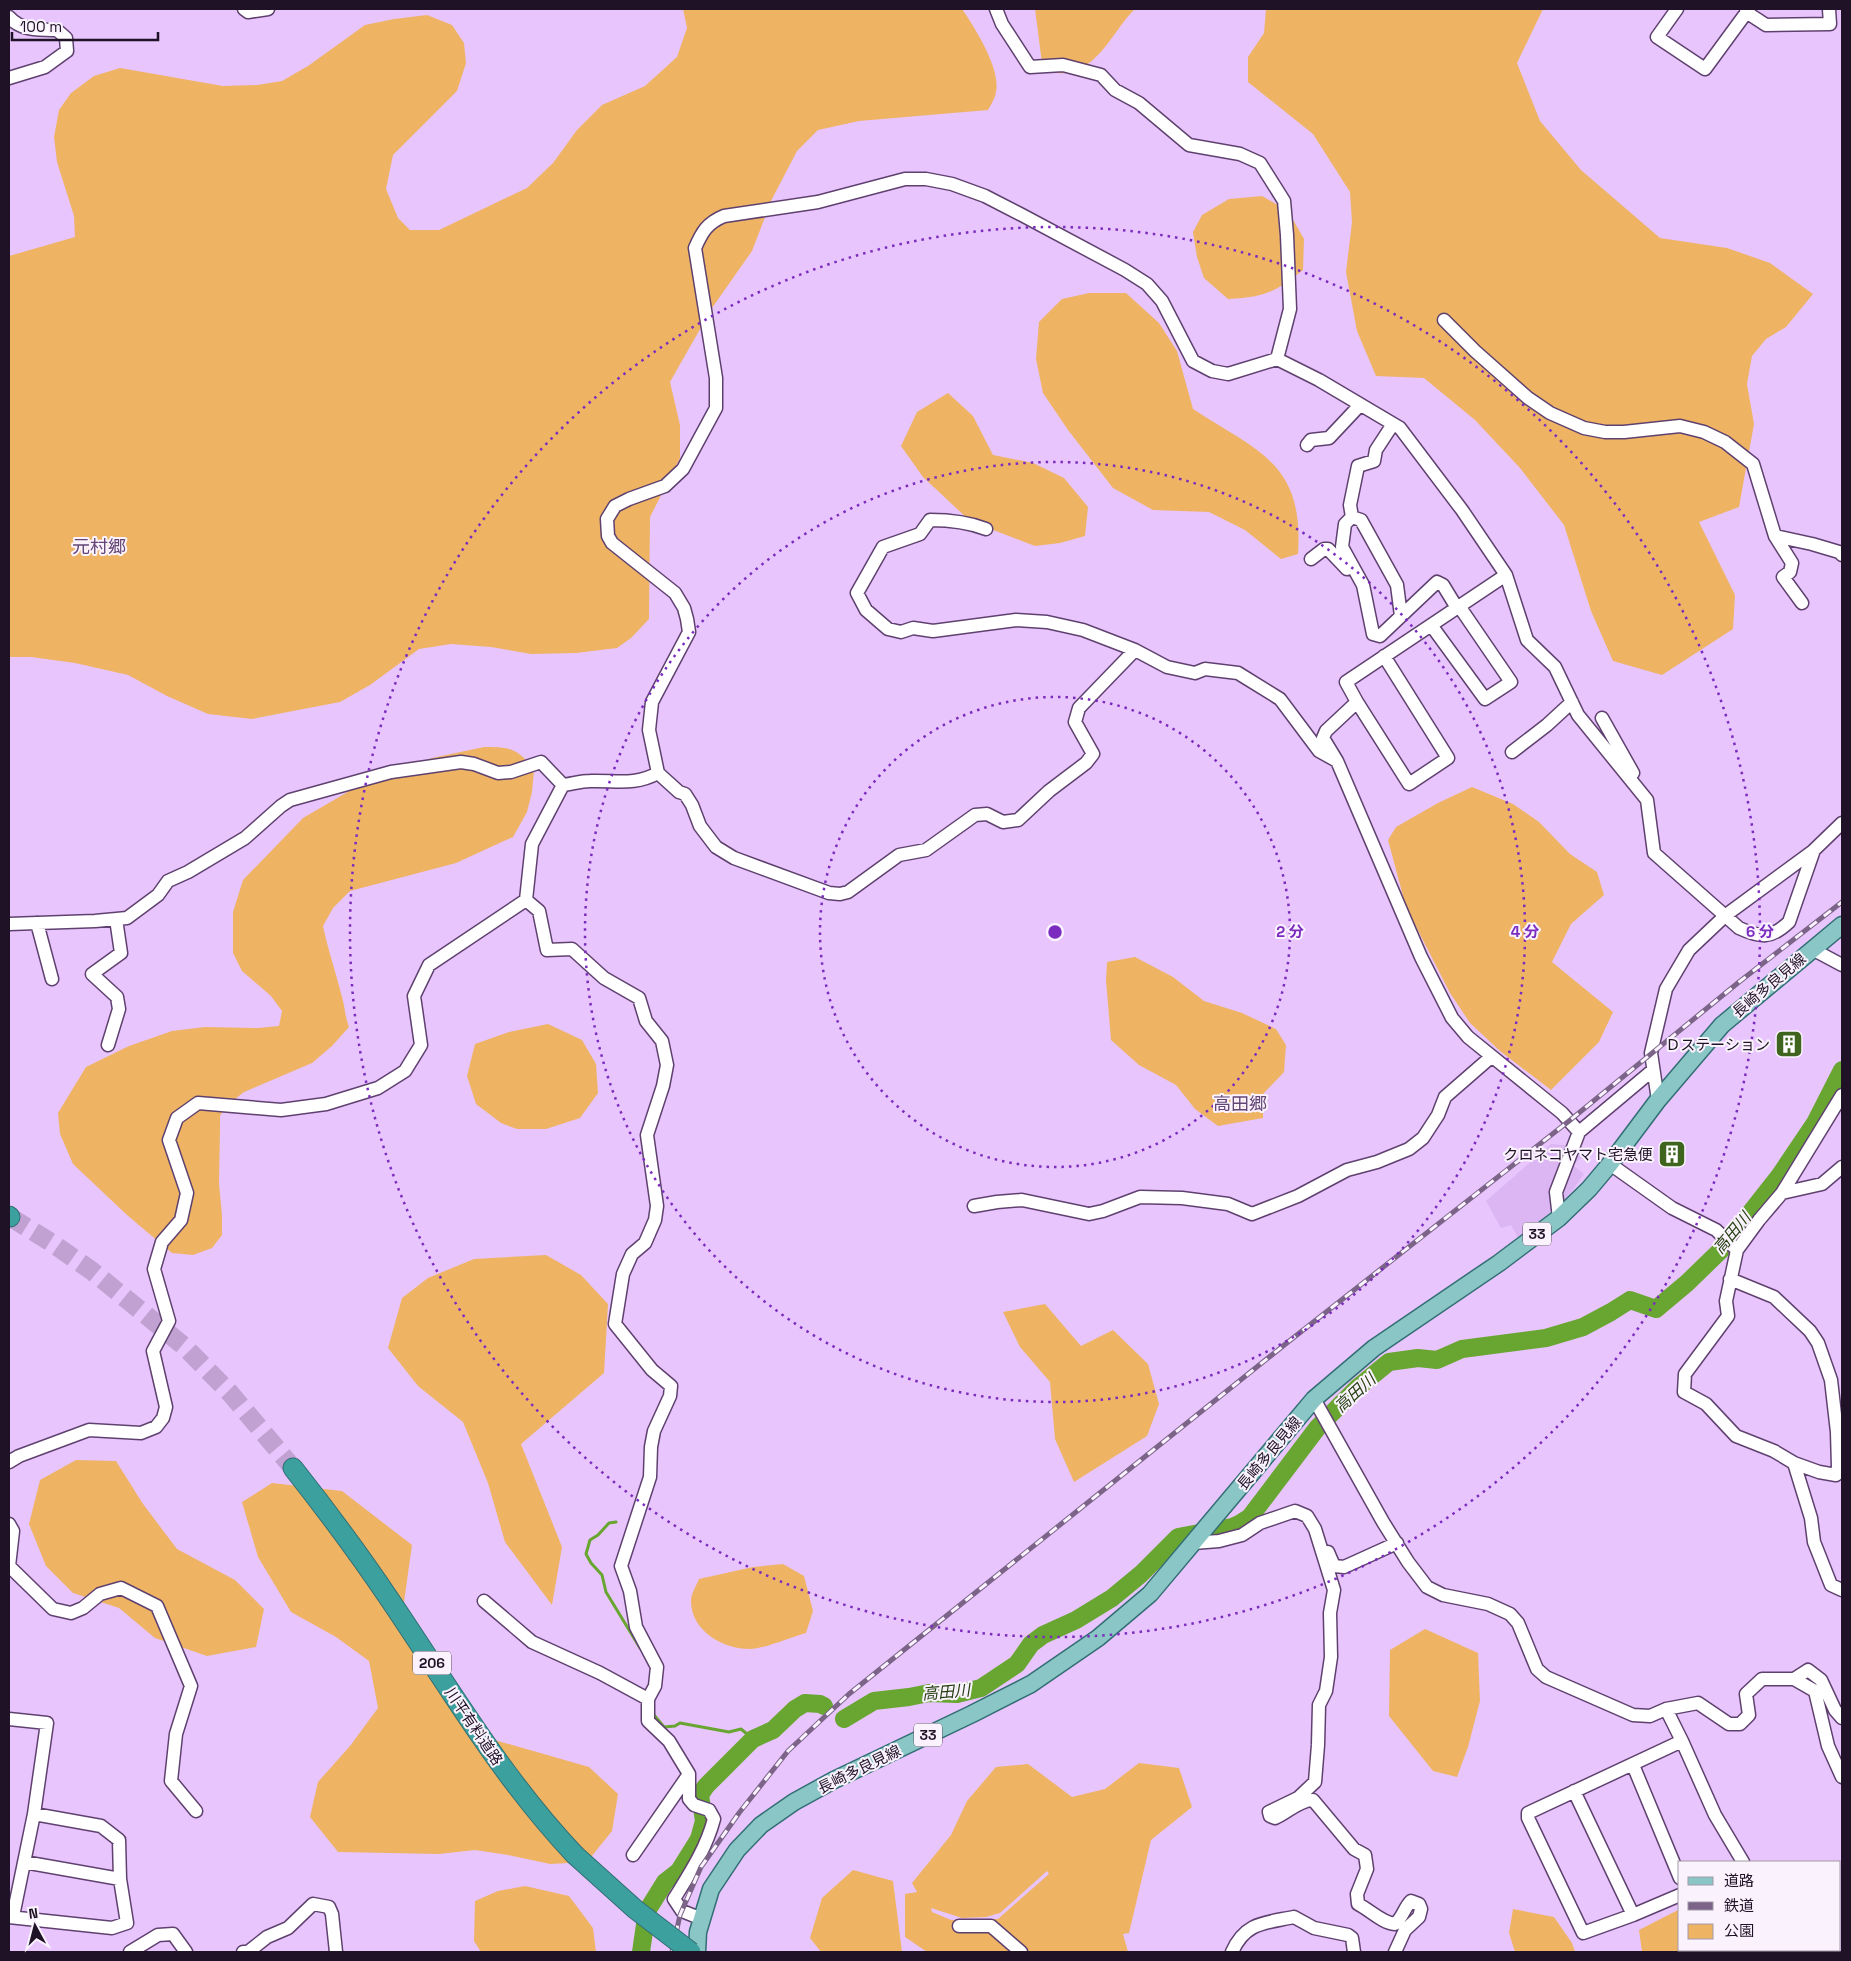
<svg xmlns="http://www.w3.org/2000/svg" width="1851" height="1961" font-family="'Space Grotesk','Noto Sans JP',sans-serif">
	<style>
		.built { fill: #dcb6f2 }
		.green { fill: #eeb464; fill-rule: evenodd }
		.lines { fill: none; stroke-linecap: round; stroke-linejoin: round }
		.stream { stroke: #69a631; stroke-width: 3 }
		.river { stroke: #69a631; stroke-width: 18 }
		.highway-tunnel { stroke: #c0a1d1; stroke-width: 19; stroke-dasharray: 19 9; stroke-linecap: butt }
		.minor-casing { stroke: #5f416f; stroke-width: 15 }
		.major-casing { stroke: #326e74; stroke-width: 19 }
		.highway-casing { stroke: #326e74; stroke-width: 21 }
		.minor { stroke: #fff; stroke-width: 12 }
		.major { stroke: #8ac6c5; stroke-width: 16 }
		.highway { stroke: #3ca09e; stroke-width: 19 }
		.rail-casing { stroke: #7b6488; stroke-width: 5 }
		.rail { stroke: #faf3fe; stroke-width: 3; stroke-dasharray: 9; stroke-linecap: butt }
		.highway-bridge-casing { stroke: #326e74; stroke-width: 21; stroke-linecap: butt }
		.highway-bridge { stroke: #3ca09e; stroke-width: 19 }
		.ring { fill: none; stroke: #7b2cbf; stroke-width: 2.5; stroke-dasharray: 2.5 5 }
		.labels { text-anchor: middle; dominant-baseline: central; stroke-width: 4; stroke-linejoin: round; paint-order: stroke }
		.shield { fill: #faf3fe; stroke: #615667; stroke-width: 1 }
		.shield-label { font-size: 14px; font-weight: bold; fill: #1f1226 }
		.street-label { font-size: 15px; fill: #1f1226; stroke: #faf3fe }
		.poi-label { font-size: 15px; fill: #1f1226; stroke: #faf3fe; text-anchor: end }
		.water-label { font-size: 16px; font-style: italic; fill: #263f11; stroke: #faf3fe }
		.quarter-label { font-size: 18px; fill: #644675; stroke: #faf3fe }
		.centre { fill: #7b2cbf; stroke: #faf3fe; stroke-width: 2.5 }
		.ring-label { font-size: 15px; text-anchor: middle; font-weight: bold; fill: #7b2cbf; stroke: #faf3fe; stroke-width: 4; stroke-linejoin: round; paint-order: stroke }
	</style>
	<rect width="100%" height="100%" fill="#e8c5fc"/>
	<path class="built" d="M 1551,1144 L 1582,1147 L 1588,1152 L 1573,1165 L 1584,1174 L 1567,1198 L 1519,1239 L 1511,1225 L 1501,1228 L 1486,1201 Z"/>
	<path class="green" d="M 683,9 L 962,9 C 975,28 1001,69 996,92 C 995,98 991,105 988,110 L 859,121 L 818,130 L 797,151 L 772,199 L 752,251 L 712,308 L 670,382 L 680,425 L 680,458 L 650,517 L 649,619 L 631,638 L 617,648 L 576,653 L 531,654 L 491,647 L 451,644 L 419,649 L 370,685 L 340,702 L 252,719 L 208,714 L 167,696 L 128,675 L 75,663 L 31,657 L 9,657 L 9,256 L 75,237 L 74,216 L 57,162 L 54,137 L 59,110 L 71,93 L 94,76 L 120,68 L 223,86 L 257,85 L 282,81 L 308,66 L 365,25 L 394,19 L 427,15 L 452,25 L 464,43 L 466,63 L 457,91 L 393,155 L 386,189 L 398,218 L 410,230 L 439,230 L 527,188 L 553,163 L 577,130 L 602,105 L 645,86 L 677,57 L 687,28 Z
		M 1035,9 L 1135,9 C 1113,30 1100,68 1066,73 C 1059,74 1050,72 1043,71 Z
		M 1266,9 L 1543,9 L 1517,63 L 1540,121 L 1581,170 L 1660,238 L 1727,248 L 1770,263 L 1813,294 L 1786,327 L 1766,339 L 1752,356 L 1747,384 L 1754,424 L 1739,507 L 1699,522 L 1735,595 L 1733,629 L 1662,675 L 1613,661 L 1591,611 L 1564,525 L 1520,468 L 1475,420 L 1424,378 L 1376,376 L 1357,331 L 1346,272 L 1352,222 L 1350,192 L 1313,134 L 1248,82 L 1248,57 L 1264,33 Z
		M 1262,196 L 1288,211 L 1304,239 L 1303,270 C 1273,293 1266,297 1228,299 L 1204,278 L 1197,257 L 1193,232 L 1202,215 L 1229,199 Z
		M 1089,293 L 1126,293 L 1159,323 L 1177,351 L 1193,409 C 1259,452 1304,463 1298,554 L 1281,559 L 1245,530 L 1209,512 L 1153,510 L 1113,488 L 1068,430 L 1043,393 L 1036,359 L 1039,322 L 1062,299 Z
		M 948,393 L 973,416 L 993,455 L 1033,463 L 1064,478 L 1088,507 L 1085,536 L 1060,543 L 1035,546 L 970,521 L 923,477 L 901,446 L 917,412 Z
		M 484,747 C 510,747 518,748 534,770 L 532,792 L 527,812 L 513,837 L 456,863 L 350,891 L 333,908 L 323,926 C 328,950 336,973 342,997 C 345,1007 345,1017 349,1027 L 332,1046 L 312,1063 L 244,1092 L 226,1106 L 220,1116 L 220,1130 L 219,1183 L 222,1216 L 222,1235 L 212,1248 L 193,1255 L 172,1253 L 127,1215 L 73,1164 L 60,1134 L 58,1113 L 86,1067 L 129,1046 L 172,1031 L 205,1027 L 258,1028 L 279,1026 L 282,1011 L 271,996 L 242,971 L 233,953 L 233,912 L 243,880 L 303,818 L 375,776 L 432,758 Z
		M 1472,787 L 1513,804 L 1539,822 L 1570,854 L 1597,872 L 1604,895 L 1571,924 L 1552,962 L 1613,1012 L 1599,1042 L 1551,1090 L 1500,1051 L 1470,1023 L 1450,993 L 1406,907 L 1388,840 L 1396,827 L 1438,803 Z
		M 1135,957 L 1173,977 L 1204,1001 L 1242,1013 L 1276,1029 L 1286,1045 L 1284,1072 L 1263,1094 L 1263,1118 L 1218,1126 L 1195,1109 L 1176,1085 L 1139,1065 L 1111,1040 L 1106,980 L 1107,962 Z
		M 548,1024 L 582,1040 L 596,1064 L 598,1093 L 580,1118 L 546,1129 L 517,1129 L 501,1123 L 476,1104 L 467,1076 L 475,1044 L 509,1032 Z
		M 546,1255 L 581,1275 L 608,1304 L 604,1373 L 521,1444 L 562,1547 L 552,1605 L 505,1542 L 488,1483 L 463,1422 L 418,1386 L 388,1348 L 402,1298 L 428,1278 L 474,1259 Z
		M 1045,1304 L 1081,1346 L 1113,1330 L 1148,1364 L 1159,1404 L 1147,1436 L 1074,1482 L 1055,1439 L 1050,1382 L 1020,1347 L 1003,1312 Z
		M 76,1460 L 116,1461 L 143,1504 L 177,1549 L 235,1580 L 264,1609 L 256,1647 L 207,1656 L 155,1638 L 119,1608 L 73,1593 L 46,1566 L 29,1524 L 40,1480 Z
		M 272,1483 L 342,1491 L 412,1545 L 403,1609 L 491,1739 L 589,1767 L 618,1794 L 612,1831 L 587,1862 L 550,1864 L 508,1855 L 475,1850 L 439,1854 L 338,1852 L 310,1817 L 318,1782 L 350,1746 L 378,1708 L 369,1661 L 336,1637 L 291,1612 L 258,1557 L 242,1502 Z
		M 783,1564 L 804,1576 L 813,1611 L 806,1633 C 792,1637 763,1649 750,1649 C 723,1649 691,1631 691,1601 C 691,1594 696,1586 699,1579 L 753,1567 Z
		M 1425,1629 L 1478,1653 L 1480,1701 L 1468,1747 L 1457,1777 L 1433,1771 L 1389,1716 L 1390,1650 Z
		M 1139,1763 L 1179,1768 L 1192,1807 L 1151,1840 L 1129,1933 L 1123,1934 L 1128,1952 L 927,1952 L 905,1937 L 905,1894 L 917,1892 L 912,1883 L 951,1835 L 967,1801 L 996,1767 L 1028,1764 L 1072,1797 L 1105,1789 ZM 1047,1871 L 1049,1874 L 998,1919 L 951,1920 L 932,1912 L 931,1908 L 962,1918 L 986,1917 L 1000,1913 Z
		M 853,1870 L 893,1881 L 902,1952 L 821,1952 L 810,1938 L 822,1898 Z
		M 525,1886 L 569,1896 L 593,1928 L 596,1952 L 481,1952 L 474,1941 L 475,1901 L 498,1891 Z
		M 1513,1909 L 1554,1917 L 1572,1943 L 1575,1952 L 1515,1952 L 1509,1933 Z
		M 1680,1909 L 1680,1950 L 1727,1950 L 1729,1952 L 1642,1952 L 1639,1930 Z"/>
	<g class="lines">
		<path class="stream" d="M 616,1522 L 609,1523 L 598,1535 L 590,1540 L 586,1554 L 591,1563 L 602,1575 L 606,1592 L 640,1648
			M 654,1715 L 664,1727 L 675,1726 L 680,1723 L 729,1732 L 741,1729 L 753,1739"/>
		<path class="river" d="M 844,1719 L 874,1701 L 909,1697 L 929,1693 L 957,1694 L 981,1688 L 1017,1664 L 1031,1644 L 1043,1635 L 1076,1620 L 1112,1598 L 1141,1574 L 1178,1537 L 1232,1527 L 1239,1524 L 1250,1517 L 1318,1427 L 1357,1388 L 1389,1362 L 1418,1358 L 1437,1360 L 1462,1349 L 1546,1338 L 1583,1327 L 1611,1312 L 1630,1300 L 1656,1309 L 1687,1283 L 1721,1250 L 1780,1175 L 1815,1123 L 1842,1070
			M 641,1952 L 647,1911 L 665,1882 L 679,1871 L 699,1839 L 704,1821 L 700,1795 L 706,1786 L 753,1739 L 773,1730 L 795,1709 L 805,1703 L 820,1704 L 824,1706"/>
		<path class="highway-tunnel" d="M 10,1217 L 52,1243 L 92,1271 L 185,1347 L 230,1393 L 293,1468"/>
		<g class="minor-casing">
			<path id="minor" d="M 244,9 L 248,12 L 268,9
				M 996,9 L 1002,24 L 1030,67 L 1063,65 L 1101,75 L 1115,90 L 1139,103 L 1189,145 L 1240,154 L 1260,163 L 1284,201 L 1287,235 L 1290,309 L 1277,359
				M 1677,9 L 1657,37 L 1705,69 L 1749,9
				M 1746,12 L 1766,25 L 1830,24 L 1829,9
				M 9,17 C 21,31 40,30 57,30 L 66,38 L 67,51 L 45,67 L 9,78
				M 1444,320 L 1475,351 L 1528,398 L 1550,413 L 1584,428 L 1605,432 L 1624,432 L 1680,426 L 1704,432 L 1725,442 L 1753,464 L 1775,536 L 1812,544 L 1839,552 L 1842,555
				M 1307,445 L 1311,440 L 1329,438 L 1360,405
				M 1352,517 L 1350,505 L 1358,466 L 1374,461 L 1376,450 L 1393,424
				M 986,529 C 968,522 950,520 930,520 L 920,534 L 883,547 L 857,593 L 866,610 L 888,629 L 901,632 L 913,628 L 933,631 L 1016,620 L 1047,622 L 1083,630 L 1135,650 L 1167,667 L 1195,673 L 1205,669 L 1238,673 L 1280,699 L 1319,751 L 1337,761
				M 1775,536 L 1792,563 L 1790,572 L 1783,577 L 1802,603
				M 1311,559 L 1324,549 L 1328,549 L 1347,569
				M 1506,575 L 1346,682 L 1357,702 L 1326,731 L 1323,738 L 1337,761 L 1421,957 L 1452,1018 L 1468,1037 L 1562,1113 L 1579,1132
				M 1401,616 L 1397,585 L 1361,520 L 1352,517 L 1345,524 L 1342,547 L 1363,585 L 1373,634 L 1380,636 L 1437,582 L 1443,585 L 1457,608
				M 1431,625 L 1485,699 L 1511,682 L 1459,606
				M 1135,650 L 1079,708 L 1075,722 L 1093,754 L 1086,763 L 1049,791 L 1018,820 L 1003,822 L 987,814 L 975,815 L 926,850 L 899,855 L 848,892 L 840,894 L 829,893 L 734,858 L 716,847 L 700,826 L 692,805 L 685,794 L 679,792 L 658,773 L 649,730 L 652,702 L 689,632 L 687,619 L 684,608 L 675,593 L 612,543 L 608,536 L 607,519 L 615,506 L 629,499 L 665,486 L 683,469 L 716,408 L 716,378 L 695,248 C 702,232 707,223 724,216 L 818,202 L 905,179 L 926,179 L 952,184 L 985,196 L 1022,215 L 1125,270 L 1147,284 L 1162,301 L 1193,361 L 1212,371 L 1228,374 L 1277,359 L 1319,380 L 1400,428 L 1462,510 L 1506,575 L 1527,640 L 1555,667 L 1578,715 L 1647,800 L 1654,853 L 1739,928 C 1761,938 1771,939 1789,922 L 1814,850
				M 1357,702 L 1409,784 L 1448,758 L 1384,656
				M 1602,718 L 1633,773
				M 1512,752 L 1547,725 L 1572,702
				M 563,785 C 572,784 581,781 590,781 C 616,780 634,786 658,773
				M 526,900 L 539,911 L 547,950 L 572,949 L 604,978 L 639,998 L 646,1021 L 662,1041 L 667,1065 L 663,1086 L 647,1135 L 657,1206 L 655,1220 L 645,1243 L 632,1254 L 623,1274 L 615,1324 L 652,1370 L 671,1386 L 670,1396 L 654,1431 L 651,1447 L 650,1477 L 621,1566 L 630,1591 L 636,1627 L 657,1667 L 655,1686 L 648,1699 L 648,1721 L 669,1741 L 689,1774 L 689,1799 L 694,1805 L 709,1810 L 714,1819 C 706,1849 690,1873 674,1899 L 682,1911 L 702,1919
				M 37,923 L 52,979
				M 9,924 L 95,921 L 127,918 L 158,895 L 168,881 L 188,872 L 245,838 L 281,806 L 290,800 L 391,772 L 461,762 L 474,764 L 498,773 L 511,772 L 541,762 L 563,785
				M 1812,949 L 1842,965
				M 108,1045 L 119,1009 L 117,997 L 92,974 L 121,953 L 116,919
				M 1658,1100 L 1651,1053 L 1666,989 L 1689,950 L 1726,915 L 1813,851 L 1842,823
				M 1610,1164 L 1672,1208 L 1716,1230 L 1737,1250
				M 1782,1193 L 1842,1095
				M 974,1206 L 997,1202 L 1022,1200 L 1089,1214 L 1103,1211 L 1140,1197 L 1182,1198 L 1228,1204 L 1252,1214 L 1298,1196 L 1347,1170 L 1377,1162 L 1409,1149 L 1423,1138 L 1438,1115 L 1445,1097 L 1491,1057
				M 1559,1218 L 1556,1192 L 1579,1132 L 1653,1070
				M 1730,1279 L 1774,1297 L 1810,1331 L 1818,1343 L 1831,1380 L 1837,1432 L 1838,1467 L 1836,1475 L 1819,1472 L 1794,1463 L 1774,1451 L 1736,1436 L 1706,1404 L 1684,1392 L 1685,1374 L 1728,1316 L 1726,1301 L 1737,1250 L 1759,1220 L 1782,1193 L 1822,1184 L 1842,1167
				M 1314,1399 L 1383,1522 L 1408,1562 L 1427,1587 L 1443,1595 L 1488,1604 L 1510,1614 L 1518,1623 L 1537,1669 L 1546,1677 L 1633,1715 L 1650,1716 L 1666,1709 L 1698,1703 L 1729,1724 L 1740,1724 L 1749,1715 L 1746,1694 L 1762,1679 L 1794,1679 L 1808,1670 L 1821,1680 L 1835,1710 L 1842,1718
				M 9,1462 L 19,1456 L 89,1430 L 141,1433 L 156,1427 L 163,1418 L 166,1407 L 153,1351 L 169,1321 L 154,1269 L 162,1242 L 181,1220 L 187,1193 L 169,1140 L 177,1118 L 198,1103 L 281,1110 L 326,1104 L 378,1088 L 405,1071 L 421,1045 L 414,996 L 429,965 L 526,900 L 532,844 L 563,785
				M 1794,1463 L 1811,1518 L 1814,1542 L 1831,1585 L 1842,1590
				M 9,1524 L 13,1531 L 9,1566 L 53,1609 L 71,1613 L 83,1608 L 100,1594 L 121,1588 L 157,1606 L 191,1686 L 176,1734 L 171,1781 L 196,1811
				M 1193,1543 L 1219,1541 L 1242,1535 L 1260,1523 L 1295,1511 L 1307,1516 L 1315,1529 L 1334,1590 L 1330,1613 L 1331,1657 L 1326,1691 L 1319,1705 L 1318,1745 L 1315,1782 L 1298,1798 L 1269,1812 L 1270,1816 L 1275,1818 C 1287,1813 1299,1800 1313,1800 L 1354,1849 L 1365,1855 L 1367,1869 L 1357,1894 L 1358,1904 C 1370,1910 1382,1923 1395,1924 C 1403,1917 1404,1908 1411,1901 L 1419,1904 L 1421,1909 L 1419,1917 L 1405,1930 L 1395,1952
				M 1328,1552 L 1334,1566 L 1344,1567 L 1397,1543
				M 484,1601 L 532,1642 L 600,1673 L 648,1699
				M 1794,1679 L 1815,1691 L 1828,1746 L 1842,1777
				M 1666,1709 L 1682,1741 L 1715,1815 L 1743,1862
				M 9,1719 L 47,1723 L 34,1814 L 13,1916
				M 1633,1765 L 1680,1878
				M 1574,1791 L 1633,1915
				M 633,1855 L 689,1774
				M 24,1862 L 120,1879
				M 1680,1895 L 1633,1915 L 1583,1933 L 1528,1818 L 1528,1813 L 1682,1741
				M 9,1917 L 112,1928 L 127,1923 L 120,1879 L 119,1840 L 101,1826 L 34,1814
				M 959,1926 L 991,1926 L 1021,1952
				M 1755,1950 L 1758,1952
				M 130,1952 L 158,1935 L 173,1934 L 186,1952
				M 243,1952 L 248,1952 L 267,1937 L 288,1928 L 313,1904 L 329,1907 L 332,1914 L 336,1952
				M 1232,1952 C 1245,1922 1265,1923 1294,1917 L 1314,1928 L 1348,1935 L 1352,1938 L 1354,1952
				M 1792,1952 L 1794,1950"/>
		</g>
		<g class="major-casing">
			<path id="major" d="M 697,1952 L 698,1932 L 711,1889 L 737,1850 L 761,1825 L 794,1802 L 834,1780 L 972,1714 L 1031,1684 L 1098,1638 L 1150,1594 L 1314,1399 L 1374,1348 L 1499,1263 L 1559,1218 L 1589,1189 L 1610,1164 L 1658,1100 L 1722,1025 L 1842,925"/>
		</g>
		<g class="highway-casing">
			<path id="highway" d="M 9,1216 L 10,1217
				M 293,1468 C 327,1511 359,1554 390,1600 C 449,1687 502,1778 575,1855"/>
		</g>
		<use href="#minor" class="minor"/>
		<use href="#major" class="major"/>
		<use href="#highway" class="highway"/>
		<g class="rail-casing">
			<path id="rail" d="M 672,1952 L 680,1915 L 701,1867 L 739,1813 L 788,1751 L 849,1694 L 1288,1342 L 1569,1121 L 1739,982 L 1842,902"/>
		</g>
		<use href="#rail" class="rail"/>
		<g class="highway-bridge-casing">
			<path id="highway-bridge" d="M 575,1855 L 635,1909 L 691,1952"/>
		</g>
		<use href="#highway-bridge" class="highway-bridge"/>
	</g>
	<g class="ring">
		<circle cx="1055" cy="932" r="235"/>
		<circle cx="1055" cy="932" r="470"/>
		<circle cx="1055" cy="932" r="705"/>
	</g>
	<defs>
		<g id="building-square" transform="scale(1.4375)"><rect x="-9" y="-9" width="18" height="18" rx="4" fill="#3e641d" stroke="#faf3fe"/><path d="M-4-6H4V6H1V3H-1V6H-4ZM-2.5-4.3h1.7v1.8h-1.7ZM.8-4.3h1.7v1.8H.8ZM-2.5-1h1.7V.8h-1.7ZM.8-1h1.7V.8H.8Z" fill="#fff"/></g>
	</defs>
	<g fill-rule="evenodd">
		<use href="#building-square" x="1789" y="1044"/>
		<use href="#building-square" x="1672" y="1154"/>
	</g>
	<g class="labels">
		<g class="shield">
			<rect x="1523" y="1222.5" width="28" height="23" rx="4"/>
			<rect x="413" y="1651.5" width="38" height="23" rx="4"/>
			<rect x="914" y="1723.5" width="28" height="23" rx="4"/>
		</g>
		<g class="shield-label">
			<text x="1537" y="1234">33</text>
			<text x="432" y="1663">206</text>
			<text x="928" y="1735">33</text>
		</g>
		<g class="street-label">
			<text transform="translate(1769 985) rotate(-40)">長崎多良見線</text>
			<text transform="translate(1269 1453) rotate(-50)">長崎多良見線</text>
			<text transform="translate(474 1726) rotate(56)">川平有料道路</text>
			<text transform="translate(859 1769) rotate(-26)">長崎多良見線</text>
		</g>
		<g class="poi-label">
			<text x="1770" y="1044">Ｄステーション</text>
			<text x="1653" y="1154">クロネコヤマト宅急便</text>
		</g>
		<g class="water-label">
			<text transform="translate(1732 1233) rotate(-50)">高田川</text>
			<text transform="translate(1355 1393) rotate(-42)">高田川</text>
			<text transform="translate(946 1692) rotate(-5)">高田川</text>
		</g>
		<g class="quarter-label">
			<text x="99" y="546">元村郷</text>
			<text x="1240" y="1103">高田郷</text>
		</g>
	</g>
	<circle cx="1055" cy="932" r="8" class="centre"/>
	<g class="ring-label">
		<text x="1290" y="937">2 分</text>
		<text x="1525" y="937">4 分</text>
		<text x="1760" y="937">6 分</text>
	</g>
	<rect width="1851" height="1961" fill="none" stroke="#1f1226" stroke-width="20"/>
	<rect x="1678" y="1861" width="162" height="90" fill="#faf3fe" stroke="#a299a8"/>
	<rect x="1688" y="1877" width="25" height="8" fill="#8ac6c5" stroke="#a299a8"/>
	<text x="1724" y="1886" font-size="15" fill="#1f1226">道路</text>
	<rect x="1688" y="1902" width="25" height="8" fill="#7b6488" stroke="#a299a8"/>
	<text x="1724" y="1911" font-size="15" fill="#1f1226">鉄道</text>
	<rect x="1688" y="1924" width="25" height="15" fill="#eeb464" stroke="#a299a8"/>
	<text x="1724" y="1936" font-size="15" fill="#1f1226">公園</text>
	<g transform="translate(35 1926) rotate(353)" stroke="#faf3fe" stroke-width="4" paint-order="stroke">
	<path d="M0-4L9 19L0 12L-9 19Z" fill="#1f1226"/>
	<text y="-8" font-size="14" font-weight="bold" text-anchor="middle" fill="#1f1226">N</text>
	</g>
	<path d="M12 32v8h146v-8" fill="none" stroke="#1f1226" stroke-width="2.5"/>
	<text x="20" y="32" font-size="15" fill="#1f1226" stroke="#faf3fe" stroke-width="4" paint-order="stroke">100 m</text>
</svg>
